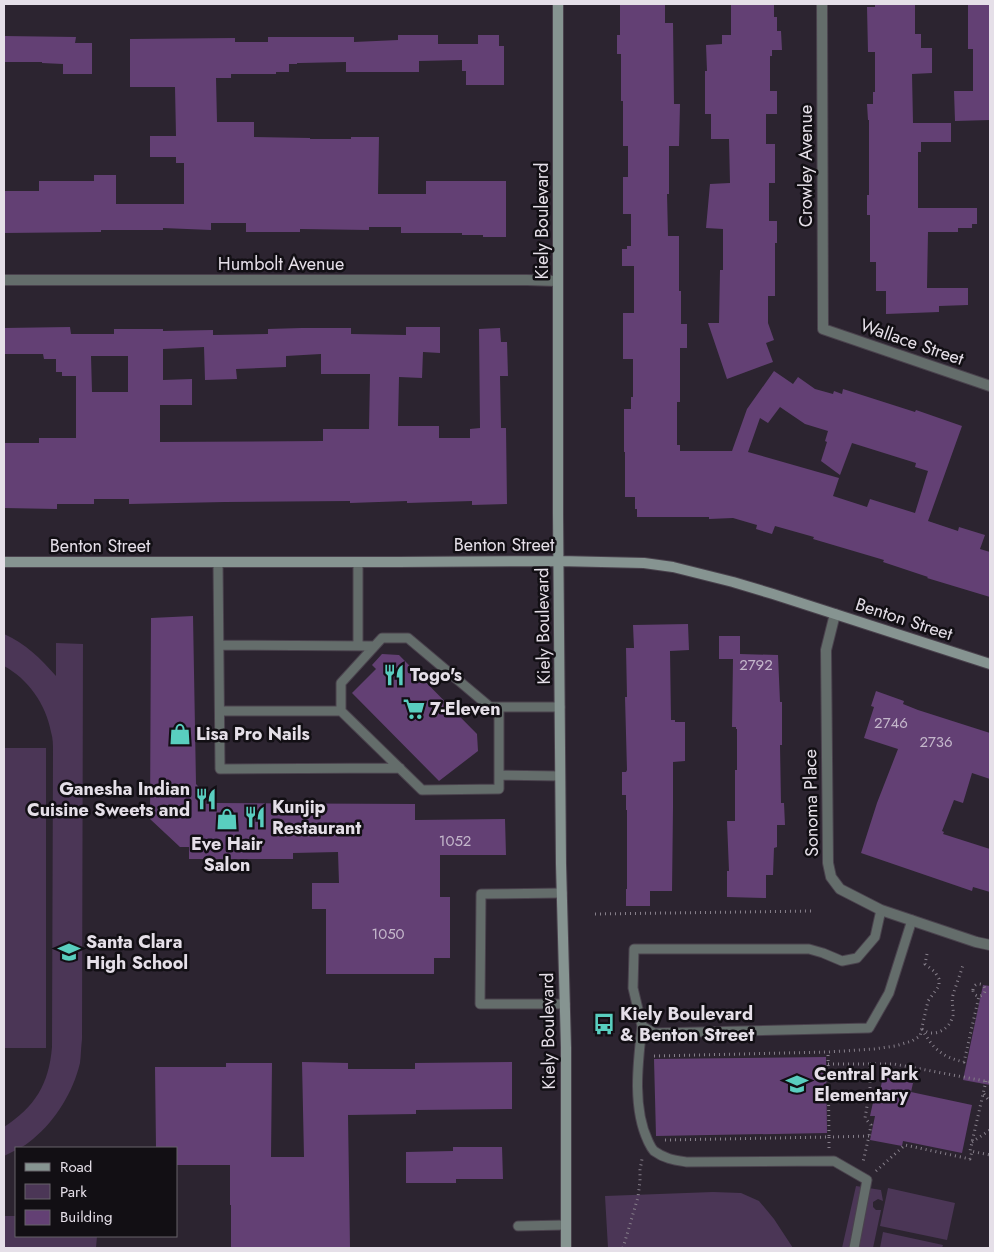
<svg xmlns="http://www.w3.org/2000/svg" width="994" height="1252" font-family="Jost,sans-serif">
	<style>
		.green { fill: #4b3656 }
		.building { fill: #634074; fill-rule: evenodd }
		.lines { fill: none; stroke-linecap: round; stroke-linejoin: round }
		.service-casing { stroke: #4a424d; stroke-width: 11 }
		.minor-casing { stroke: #4a424d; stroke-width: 12 }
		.secondary-casing { stroke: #4a424d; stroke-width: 12 }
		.path { stroke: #867f8a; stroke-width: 3; stroke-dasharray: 1 4; stroke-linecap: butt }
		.service { stroke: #646d6b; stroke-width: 9 }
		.minor { stroke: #646d6b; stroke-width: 10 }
		.secondary { stroke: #869491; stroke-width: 10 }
		.labels { text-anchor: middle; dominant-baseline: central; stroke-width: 5; stroke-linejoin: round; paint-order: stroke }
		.number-label { font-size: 15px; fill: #c4b7cb }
		.street-label { font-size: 18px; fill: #e5dfe8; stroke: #120f14 }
		.poi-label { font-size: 18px; font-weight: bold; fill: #e5dfe8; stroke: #120f14; text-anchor: start }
	</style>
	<rect width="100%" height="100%" fill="#2c2430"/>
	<path class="green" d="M 4,634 C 25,643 41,659 56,676 L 56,643 L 83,644 L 82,1039 C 81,1047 81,1055 80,1063 C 73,1092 56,1120 33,1139 C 28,1143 23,1148 16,1148 L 16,1150 L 4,1156 L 4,1127 C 35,1107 49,1084 52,1047 L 53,752 C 53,745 53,738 51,732 C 46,704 28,679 4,666 Z
		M 4,748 L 46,748 L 46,1048 L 4,1048 Z
		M 856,1186 L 881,1190 L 883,1201 L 878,1199 L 873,1202 L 873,1207 L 876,1210 L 881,1210 L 873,1248 L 842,1248 Z
		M 888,1188 L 955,1203 L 947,1240 L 880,1226 Z
		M 713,1192 L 741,1193 L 759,1201 L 774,1219 L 793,1248 L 608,1248 L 605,1196 Z
		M 4,1216 L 16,1216 L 16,1236 L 97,1236 L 96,1248 L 4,1248 Z
		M 883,1232 L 943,1245 L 942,1248 L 880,1248 Z"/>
	<path class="building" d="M 620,4 L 665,4 L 665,23 L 673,23 L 674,104 L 680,104 L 679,146 L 669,146 L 669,194 L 667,194 L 668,236 L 679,236 L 679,291 L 681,291 L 681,324 L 687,324 L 687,348 L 680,348 L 680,402 L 677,402 L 677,445 L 680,445 L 680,451 L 732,451 L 747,409 L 774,371 L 793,384 L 798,377 L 815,389 L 833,394 L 834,391 L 842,394 L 843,389 L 915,412 L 916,410 L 962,426 L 928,521 L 958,531 L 959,527 L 985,535 L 980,549 L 990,552 L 990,597 L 927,578 L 928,577 L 883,562 L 884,560 L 813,539 L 814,537 L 775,526 L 772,534 L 756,529 L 757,525 L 733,518 L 709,519 L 709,517 L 637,517 L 637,509 L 635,509 L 635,497 L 625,497 L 625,452 L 624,452 L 624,409 L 631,409 L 631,397 L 633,397 L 633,359 L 623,359 L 623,313 L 634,313 L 634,266 L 622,266 L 622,249 L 627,249 L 627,246 L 631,246 L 631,214 L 623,214 L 623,177 L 628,177 L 628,146 L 623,146 L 623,101 L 621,101 L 621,54 L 617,54 L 617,35 L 620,35 ZM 780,407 L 805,424 L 828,431 L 825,441 L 827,442 L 821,461 L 840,475 L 852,443 L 916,463 L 915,467 L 928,471 L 915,513 L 870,499 L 867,507 L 833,496 L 839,478 L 748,452 L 760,418 L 768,423 Z
		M 731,4 L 774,4 L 774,17 L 777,17 L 777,31 L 781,31 L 782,50 L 772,50 L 772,56 L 770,56 L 770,91 L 777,91 L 777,114 L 766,114 L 766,144 L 775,144 L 775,183 L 769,183 L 769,221 L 777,221 L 777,243 L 775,243 L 775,296 L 768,296 L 768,323 L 774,340 L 766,343 L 773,362 L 727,379 L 708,323 L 719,323 L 720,270 L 723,270 L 723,229 L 706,228 L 710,184 L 730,183 L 729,139 L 711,139 L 711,114 L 705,114 L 705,71 L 707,71 L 706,45 L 722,44 L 722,35 L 731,35 Z
		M 875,4 L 915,4 L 915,34 L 921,34 L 921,48 L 932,48 L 932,73 L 912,74 L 913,123 L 951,123 L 951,142 L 921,142 L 921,152 L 918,152 L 918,208 L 977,208 L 977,224 L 972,224 L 972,228 L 958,228 L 958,232 L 928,232 L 927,288 L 968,288 L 968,305 L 939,306 L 939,312 L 886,314 L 886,291 L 876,291 L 876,262 L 870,262 L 870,215 L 867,215 L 867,195 L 869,195 L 869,120 L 868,120 L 867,104 L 873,104 L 873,92 L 875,92 L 875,52 L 868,52 L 867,7 L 875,7 Z
		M 968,4 L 990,4 L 990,120 L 955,121 L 954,91 L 973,91 L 973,49 L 968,49 Z
		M 398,35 L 438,35 L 438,44 L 478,44 L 478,35 L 499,35 L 499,46 L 504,46 L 504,85 L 466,85 L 466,71 L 462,71 L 462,60 L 419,61 L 419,72 L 346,72 L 346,62 L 300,63 L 297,63 L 297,64 L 289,64 L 289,72 L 276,72 L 276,74 L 231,74 L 231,78 L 216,78 L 217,122 L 254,122 L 254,137 L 310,138 L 310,139 L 351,139 L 351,137 L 379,137 L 378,194 L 426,194 L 426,181 L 506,181 L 506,237 L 483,237 L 483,235 L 462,235 L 462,233 L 401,233 L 401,227 L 369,227 L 369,230 L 300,229 L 300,232 L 246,232 L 246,223 L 211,223 L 211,230 L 163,228 L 163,230 L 101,230 L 101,232 L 4,233 L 4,191 L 39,191 L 39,181 L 94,181 L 94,175 L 116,175 L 116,204 L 184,204 L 184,163 L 176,163 L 176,157 L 150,157 L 150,136 L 176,136 L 175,87 L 130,87 L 130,39 L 235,38 L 235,42 L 268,42 L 268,37 L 354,37 L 354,42 L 398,40 Z
		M 4,36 L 76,37 L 75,43 L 92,43 L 92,74 L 63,74 L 63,64 L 42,63 L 42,62 L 4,62 Z
		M 70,327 L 71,334 L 114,334 L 114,329 L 163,329 L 163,331 L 213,330 L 213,335 L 268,334 L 268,329 L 302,328 L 351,328 L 351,334 L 406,335 L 406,327 L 440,327 L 440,353 L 423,352 L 422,378 L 399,377 L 398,426 L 439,426 L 439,438 L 470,438 L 470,429 L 480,428 L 479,329 L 500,328 L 501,342 L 507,342 L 508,376 L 500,376 L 501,428 L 506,428 L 507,504 L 472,505 L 472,501 L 407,503 L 407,501 L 350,503 L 350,501 L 225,502 L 129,504 L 129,499 L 94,499 L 94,504 L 57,504 L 57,509 L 4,508 L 4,443 L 39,443 L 39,438 L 76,438 L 76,376 L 62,376 L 62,372 L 56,372 L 56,359 L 44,359 L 43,354 L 4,354 L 4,328 ZM 204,347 L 205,380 L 237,379 L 236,369 L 286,367 L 286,356 L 321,354 L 321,374 L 370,374 L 369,429 L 323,429 L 323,441 L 160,442 L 160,405 L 192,405 L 192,379 L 163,380 L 163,349 ZM 91,356 L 128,356 L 128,392 L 92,392 Z
		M 193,616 L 196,784 L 214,803 L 415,804 L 415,820 L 505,819 L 506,855 L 440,855 L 440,897 L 450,897 L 450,958 L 434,958 L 434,974 L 326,974 L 326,909 L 312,909 L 312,883 L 339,883 L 338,852 L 293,853 L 293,859 L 189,859 L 189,847 L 180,847 L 150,819 L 151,618 Z
		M 688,624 L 689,650 L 670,651 L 671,720 L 675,720 L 675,722 L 685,722 L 685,761 L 673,762 L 673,808 L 672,891 L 650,891 L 650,906 L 626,906 L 626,889 L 627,889 L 627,810 L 626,810 L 626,795 L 622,795 L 622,772 L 626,772 L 627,770 L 625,697 L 627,697 L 626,648 L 634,648 L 633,625 Z
		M 719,636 L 740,636 L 740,654 L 778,655 L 780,702 L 782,702 L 782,745 L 780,745 L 781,803 L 784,803 L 785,825 L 777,825 L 777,847 L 774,848 L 773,875 L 766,875 L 766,898 L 727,897 L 727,871 L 729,871 L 727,821 L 735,821 L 735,770 L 737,770 L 737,729 L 736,729 L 736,727 L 732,727 L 733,659 L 719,659 Z
		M 382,654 L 399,655 L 477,734 L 478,751 L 439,781 L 352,693 L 376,669 L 372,665 Z
		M 876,691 L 904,701 L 903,704 L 918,710 L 990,733 L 990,779 L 972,773 L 963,803 L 954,800 L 942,831 L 944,832 L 943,834 L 990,849 L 990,892 L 973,887 L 972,891 L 861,853 L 877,803 L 898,749 L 864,738 L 874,707 L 871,706 Z
		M 983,985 L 990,986 L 990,1085 L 963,1080 Z
		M 826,1057 L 827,1133 L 656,1136 L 654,1059 Z
		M 302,1062 L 348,1063 L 348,1069 L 415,1069 L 415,1063 L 512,1062 L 512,1109 L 416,1110 L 416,1114 L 348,1115 L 350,1248 L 231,1248 L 231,1205 L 230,1205 L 230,1165 L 176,1165 L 176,1148 L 156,1148 L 155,1067 L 226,1067 L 226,1063 L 272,1063 L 271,1157 L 304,1157 Z
		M 883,1077 L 913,1083 L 911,1092 L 972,1105 L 962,1153 L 903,1141 L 902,1146 L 870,1140 L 875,1116 L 870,1116 L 874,1098 L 878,1099 Z
		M 453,1147 L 502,1147 L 503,1179 L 456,1179 L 456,1183 L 406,1183 L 406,1152 L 453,1151 Z"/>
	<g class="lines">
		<g class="service-casing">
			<path id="service" d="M 218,562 L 220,769 L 400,768
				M 358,562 L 358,646
				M 219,645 L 374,646
				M 499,707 L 499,789 L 422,790 L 341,711 L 341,683 L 382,638 L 408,638 L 490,707 L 560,707
				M 220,711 L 341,711
				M 499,775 L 560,776
				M 562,893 L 481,894 L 480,1004 L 565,1004
				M 881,910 L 875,937 L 857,958 L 842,961 L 823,953 L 809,949 L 634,949 L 633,988 L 642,1026 L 654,1033 L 869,1028 L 889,993 L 912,920
				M 642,1026 C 638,1062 632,1107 648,1141 C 650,1145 651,1148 654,1151 C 665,1159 674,1160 687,1162 L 834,1161 L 867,1180 L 854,1248
				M 518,1226 L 566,1225"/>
		</g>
		<g class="minor-casing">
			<path id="minor" d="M 822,4 L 823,329 L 990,386
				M 4,280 L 527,280 L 558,281
				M 835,614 L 826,650 L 828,863 L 831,877 L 840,889 L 881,910 L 976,942 L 990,945"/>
		</g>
		<g class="secondary-casing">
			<path id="secondary" d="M 558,4 L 558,514 L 561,864 L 566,1048 L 566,1248
				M 4,562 L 398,562 L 559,561 L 644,563 L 673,567 L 733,582 L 773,594 L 990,664"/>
		</g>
		<path class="path" d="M 595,914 L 814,911
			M973 990a6 6 0 1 1 12 0a6 6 0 1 1-12 0Z
			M 922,1029 C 933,1049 942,1057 964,1062 L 979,996
			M 922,1029 C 925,1031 927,1032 930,1033 C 941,1034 951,1026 953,1015 C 954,1008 951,1004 953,995 C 956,985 960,975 963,965
			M 654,1056 L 828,1052 L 874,1049 L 895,1046 L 912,1041 L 920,1036 L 928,1001 L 939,986 L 939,979 L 935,972 L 925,964 L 927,954
			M 828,1064 L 870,1064 L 870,1089 L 865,1118 L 871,1125 L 869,1136
			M 870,1064 L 894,1064 L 990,1082
			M 986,1081 L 970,1151 L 990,1155
			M 984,1094 L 990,1102
			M 665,1140 L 829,1137 L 828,1052
			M 972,1142 L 990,1130
			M 829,1148 L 829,1137 L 869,1136 L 863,1162
			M 876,1171 L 905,1145 L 970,1159 L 972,1151
			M 623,1248 L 638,1197 L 640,1181 L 640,1170 L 642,1159"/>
		<use href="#service" class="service"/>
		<use href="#minor" class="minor"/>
		<use href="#secondary" class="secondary"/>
	</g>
	<defs>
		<g id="restaurant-bare" transform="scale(1.725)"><path d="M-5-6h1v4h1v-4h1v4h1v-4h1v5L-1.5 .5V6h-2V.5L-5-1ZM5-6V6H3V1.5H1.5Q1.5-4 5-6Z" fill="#59cebf" stroke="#120f14" stroke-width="2.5" paint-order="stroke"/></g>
		<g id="supermarket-bare" transform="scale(1.725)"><path d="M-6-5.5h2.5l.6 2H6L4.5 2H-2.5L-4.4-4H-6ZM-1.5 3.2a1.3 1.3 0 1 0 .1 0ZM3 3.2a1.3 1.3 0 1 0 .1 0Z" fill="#59cebf" stroke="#120f14" stroke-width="2.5" paint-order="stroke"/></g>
		<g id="shop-bare" transform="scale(1.725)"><path d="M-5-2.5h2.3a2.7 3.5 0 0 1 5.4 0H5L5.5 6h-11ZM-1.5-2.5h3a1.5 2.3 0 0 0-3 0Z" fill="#59cebf" stroke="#120f14" stroke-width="2.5" paint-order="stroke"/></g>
		<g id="school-bare" transform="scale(1.725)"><path d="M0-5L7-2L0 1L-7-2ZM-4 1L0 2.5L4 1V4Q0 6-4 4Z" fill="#59cebf" stroke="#120f14" stroke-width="2.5" paint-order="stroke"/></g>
		<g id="bus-bare" transform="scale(1.725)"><path d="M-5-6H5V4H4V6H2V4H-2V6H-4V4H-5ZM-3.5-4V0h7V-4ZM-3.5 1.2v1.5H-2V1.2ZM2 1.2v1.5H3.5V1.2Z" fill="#59cebf" stroke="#120f14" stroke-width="2.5" paint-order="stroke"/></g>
	</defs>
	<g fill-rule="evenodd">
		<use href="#restaurant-bare" x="394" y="675"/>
		<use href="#supermarket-bare" x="414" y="709"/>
		<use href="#shop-bare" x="180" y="734"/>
		<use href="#restaurant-bare" x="206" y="799"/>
		<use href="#restaurant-bare" x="255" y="817"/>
		<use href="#shop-bare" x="227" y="819"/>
		<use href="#school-bare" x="69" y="952"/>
		<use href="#bus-bare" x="604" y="1024"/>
		<use href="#school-bare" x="797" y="1084"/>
	</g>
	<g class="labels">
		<g class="number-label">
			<text x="756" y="665">2792</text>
			<text x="891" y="723">2746</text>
			<text x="936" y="742">2736</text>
			<text x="455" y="841">1052</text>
			<text x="388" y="934">1050</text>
		</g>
		<g class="street-label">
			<text transform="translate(806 166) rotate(-90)">Crowley Avenue</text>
			<text transform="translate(542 221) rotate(-90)">Kiely Boulevard</text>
			<text x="281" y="264">Humbolt Avenue</text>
			<text transform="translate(912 342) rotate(19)">Wallace Street</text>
			<text x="504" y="545">Benton Street</text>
			<text x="100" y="546">Benton Street</text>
			<text transform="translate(904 619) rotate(18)">Benton Street</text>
			<text transform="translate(543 626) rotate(-91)">Kiely Boulevard</text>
			<text transform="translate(811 803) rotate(-91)">Sonoma Place</text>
			<text transform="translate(548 1031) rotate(-91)">Kiely Boulevard</text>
		</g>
		<g class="poi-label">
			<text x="410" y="675">Togo's</text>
			<text x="430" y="709">7-Eleven</text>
			<text x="196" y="734">Lisa Pro Nails</text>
			<text x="190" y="789" text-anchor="end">Ganesha Indian<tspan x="190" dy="21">Cuisine Sweets and</tspan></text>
			<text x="272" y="807">Kunjip<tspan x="272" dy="21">Restaurant</tspan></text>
			<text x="227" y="844" text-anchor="middle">Eve Hair<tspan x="227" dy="21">Salon</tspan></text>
			<text x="86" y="942">Santa Clara<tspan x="86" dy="21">High School</tspan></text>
			<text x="620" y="1014">Kiely Boulevard<tspan x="620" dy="21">&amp; Benton Street</tspan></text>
			<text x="814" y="1074">Central Park<tspan x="814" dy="21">Elementary</tspan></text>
		</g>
	</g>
	<rect width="994" height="1252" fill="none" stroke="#e5dfe8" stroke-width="10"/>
	<rect x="15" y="1147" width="162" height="90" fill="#120f14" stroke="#666269"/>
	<rect x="25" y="1163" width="25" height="8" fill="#869491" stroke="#666269"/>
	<text x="60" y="1172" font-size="15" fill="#e5dfe8">Road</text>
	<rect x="25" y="1184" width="25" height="15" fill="#4b3656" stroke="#666269"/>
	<text x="60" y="1197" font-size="15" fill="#e5dfe8">Park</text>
	<rect x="25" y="1210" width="25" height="15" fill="#634074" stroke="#666269"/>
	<text x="60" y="1222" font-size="15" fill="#e5dfe8">Building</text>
</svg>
